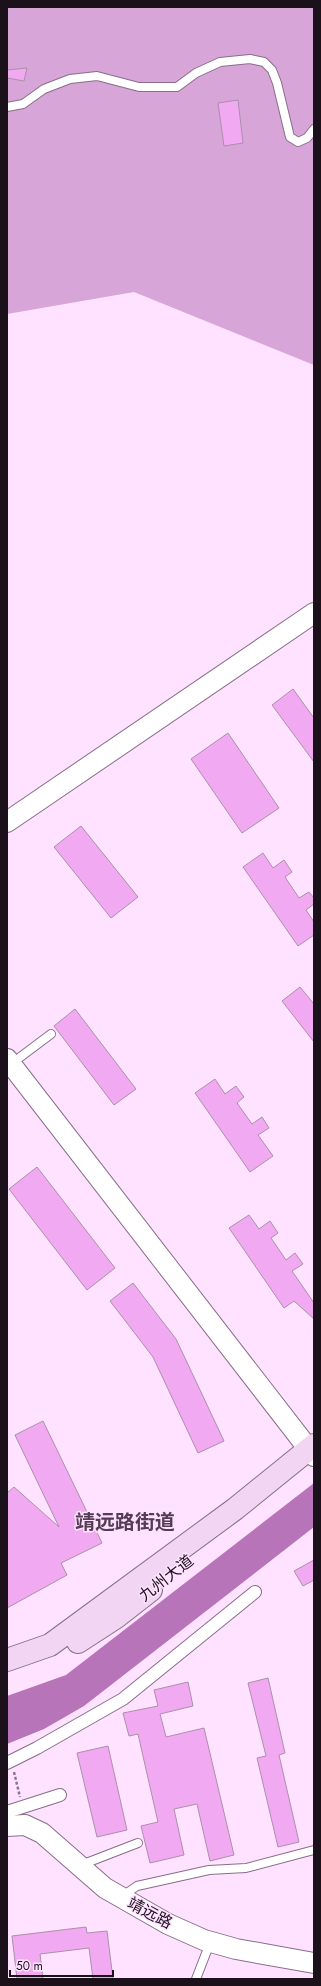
<svg xmlns="http://www.w3.org/2000/svg" width="321" height="1986" font-family="Jost,'Noto Sans SC',sans-serif">
	<style>
		.green { fill: #d7a5d7 }
		.water { fill: #b774b8 }
		.building { fill: #f1aaf2; stroke: #ab8faa }
		.lines { fill: none; stroke-linecap: round; stroke-linejoin: round }
		.service-casing { stroke: #886e88; stroke-width: 10 }
		.pedestrian-casing { stroke: #886e88; stroke-width: 14 }
		.tertiary-casing { stroke: #886e88; stroke-width: 22 }
		.secondary-casing { stroke: #886e88; stroke-width: 24 }
		.path { stroke: #8c788c; stroke-width: 2.5; stroke-dasharray: 3 2; stroke-linecap: butt }
		.service { stroke: #fff; stroke-width: 8 }
		.pedestrian { stroke: #fff; stroke-width: 12 }
		.tertiary { stroke: #fff; stroke-width: 20 }
		.secondary { stroke: #f1d5f2; stroke-width: 22 }
		.labels { text-anchor: middle; dominant-baseline: central; stroke-width: 3; stroke-linejoin: round; paint-order: stroke }
		.street-label { font-size: 16px; fill: #1b111b; stroke: #ffe2ff }
		.district-label { font-size: 20px; font-weight: bold; fill: #543c54; stroke: #ffe2ff }
	</style>
	<rect width="100%" height="100%" fill="#ffe2ff"/>
	<path class="green" d="M 7,7 L 314,7 L 314,365 L 134,292 L 7,314 Z"/>
	<path class="water" d="M 314,1483 L 314,1527 L 84,1706 L 44,1729 L 7,1744 L 7,1696 L 66,1675 Z"/>
	<path class="building" d="M 27,68 L 24,81 L 7,78 L 7,70 Z
		M 238,100 L 243,143 L 224,146 L 218,103 Z
		M 293,689 L 314,718 L 314,762 L 272,705 Z
		M 228,733 L 279,808 L 242,833 L 191,759 Z
		M 81,826 L 138,897 L 111,918 L 54,847 Z
		M 263,853 L 273,868 L 284,860 L 292,872 L 285,877 L 299,898 L 309,892 L 314,898 L 314,904 L 306,910 L 314,922 L 314,935 L 298,946 L 243,867 Z
		M 300,987 L 314,1004 L 314,1042 L 282,1001 Z
		M 75,1009 L 136,1089 L 114,1105 L 54,1026 Z
		M 215,1079 L 225,1094 L 236,1086 L 244,1097 L 237,1103 L 252,1124 L 262,1117 L 269,1128 L 258,1135 L 273,1156 L 250,1172 L 195,1093 Z
		M 37,1167 L 115,1268 L 87,1290 L 9,1189 Z
		M 249,1215 L 259,1229 L 270,1221 L 278,1233 L 271,1238 L 286,1260 L 295,1253 L 303,1264 L 292,1271 L 314,1303 L 314,1319 L 294,1301 L 284,1308 L 229,1228 Z
		M 133,1283 L 176,1339 L 224,1441 L 198,1453 L 153,1357 L 110,1301 Z
		M 43,1421 L 102,1543 L 61,1563 L 67,1575 L 7,1608 L 7,1493 L 14,1487 L 59,1527 L 15,1435 Z
		M 314,1560 L 314,1580 L 303,1586 L 294,1571 Z
		M 268,1678 L 285,1753 L 279,1755 L 299,1842 L 278,1847 L 257,1758 L 266,1756 L 248,1683 Z
		M 188,1682 L 193,1706 L 160,1714 L 166,1737 L 204,1728 L 234,1855 L 210,1861 L 197,1804 L 174,1809 L 184,1855 L 150,1863 L 141,1826 L 158,1822 L 138,1734 L 129,1736 L 123,1713 L 158,1706 L 154,1690 Z
		M 108,1746 L 127,1830 L 97,1837 L 77,1753 Z
		M 86,1927 L 87,1933 L 107,1931 L 113,1979 L 93,1979 L 89,1948 L 40,1954 L 43,1979 L 17,1979 L 12,1936 Z"/>
	<g class="lines">
		<g class="service-casing">
			<path id="service" d="M 7,107 L 23,104 L 44,89 L 70,79 L 97,76 L 139,87 L 177,87 L 196,73 L 220,62 L 250,59 L 264,62 L 272,70 L 277,83 L 290,137 L 298,142 L 307,138 L 314,129
				M 11,1064 L 51,1034
				M 81,1865 L 138,1843
				M 121,1897 L 137,1886 L 209,1870 L 246,1868 L 314,1850
				M 196,1979 L 210,1943"/>
		</g>
		<g class="pedestrian-casing">
			<path id="pedestrian" d="M 7,1763 L 37,1748 L 123,1699 L 255,1592
				M 7,1812 L 60,1795"/>
		</g>
		<g class="tertiary-casing">
			<path id="tertiary" d="M 7,822 L 314,613
				M 7,1059 L 314,1456
				M 7,1826 L 25,1825 L 42,1833 L 105,1888 L 168,1924 L 204,1940 L 236,1949 L 314,1963"/>
		</g>
		<g class="secondary-casing">
			<path id="secondary" d="M 78,1642 L 115,1618 L 151,1590
				M 7,1660 L 50,1645 L 235,1509 L 314,1445"/>
		</g>
		<path class="path" d="M 14,1772 L 20,1797"/>
		<use href="#service" class="service"/>
		<use href="#pedestrian" class="pedestrian"/>
		<use href="#tertiary" class="tertiary"/>
		<use href="#secondary" class="secondary"/>
	</g>
	<g class="labels">
		<g class="street-label">
			<text transform="translate(166 1578) rotate(-38)">九州大道</text>
			<text transform="translate(150 1913) rotate(28)">靖远路</text>
		</g>
		<g class="district-label">
			<text x="125" y="1522">靖远路街道</text>
		</g>
	</g>
	<rect width="321" height="1986" fill="none" stroke="#1b111b" stroke-width="16"/>
	<path d="M10 1970v6h103v-6" fill="none" stroke="#1b111b" stroke-width="2"/>
	<text x="16" y="1970" font-size="12" fill="#1b111b" stroke="#ffe2ff" stroke-width="3" paint-order="stroke">50 m</text>
</svg>
